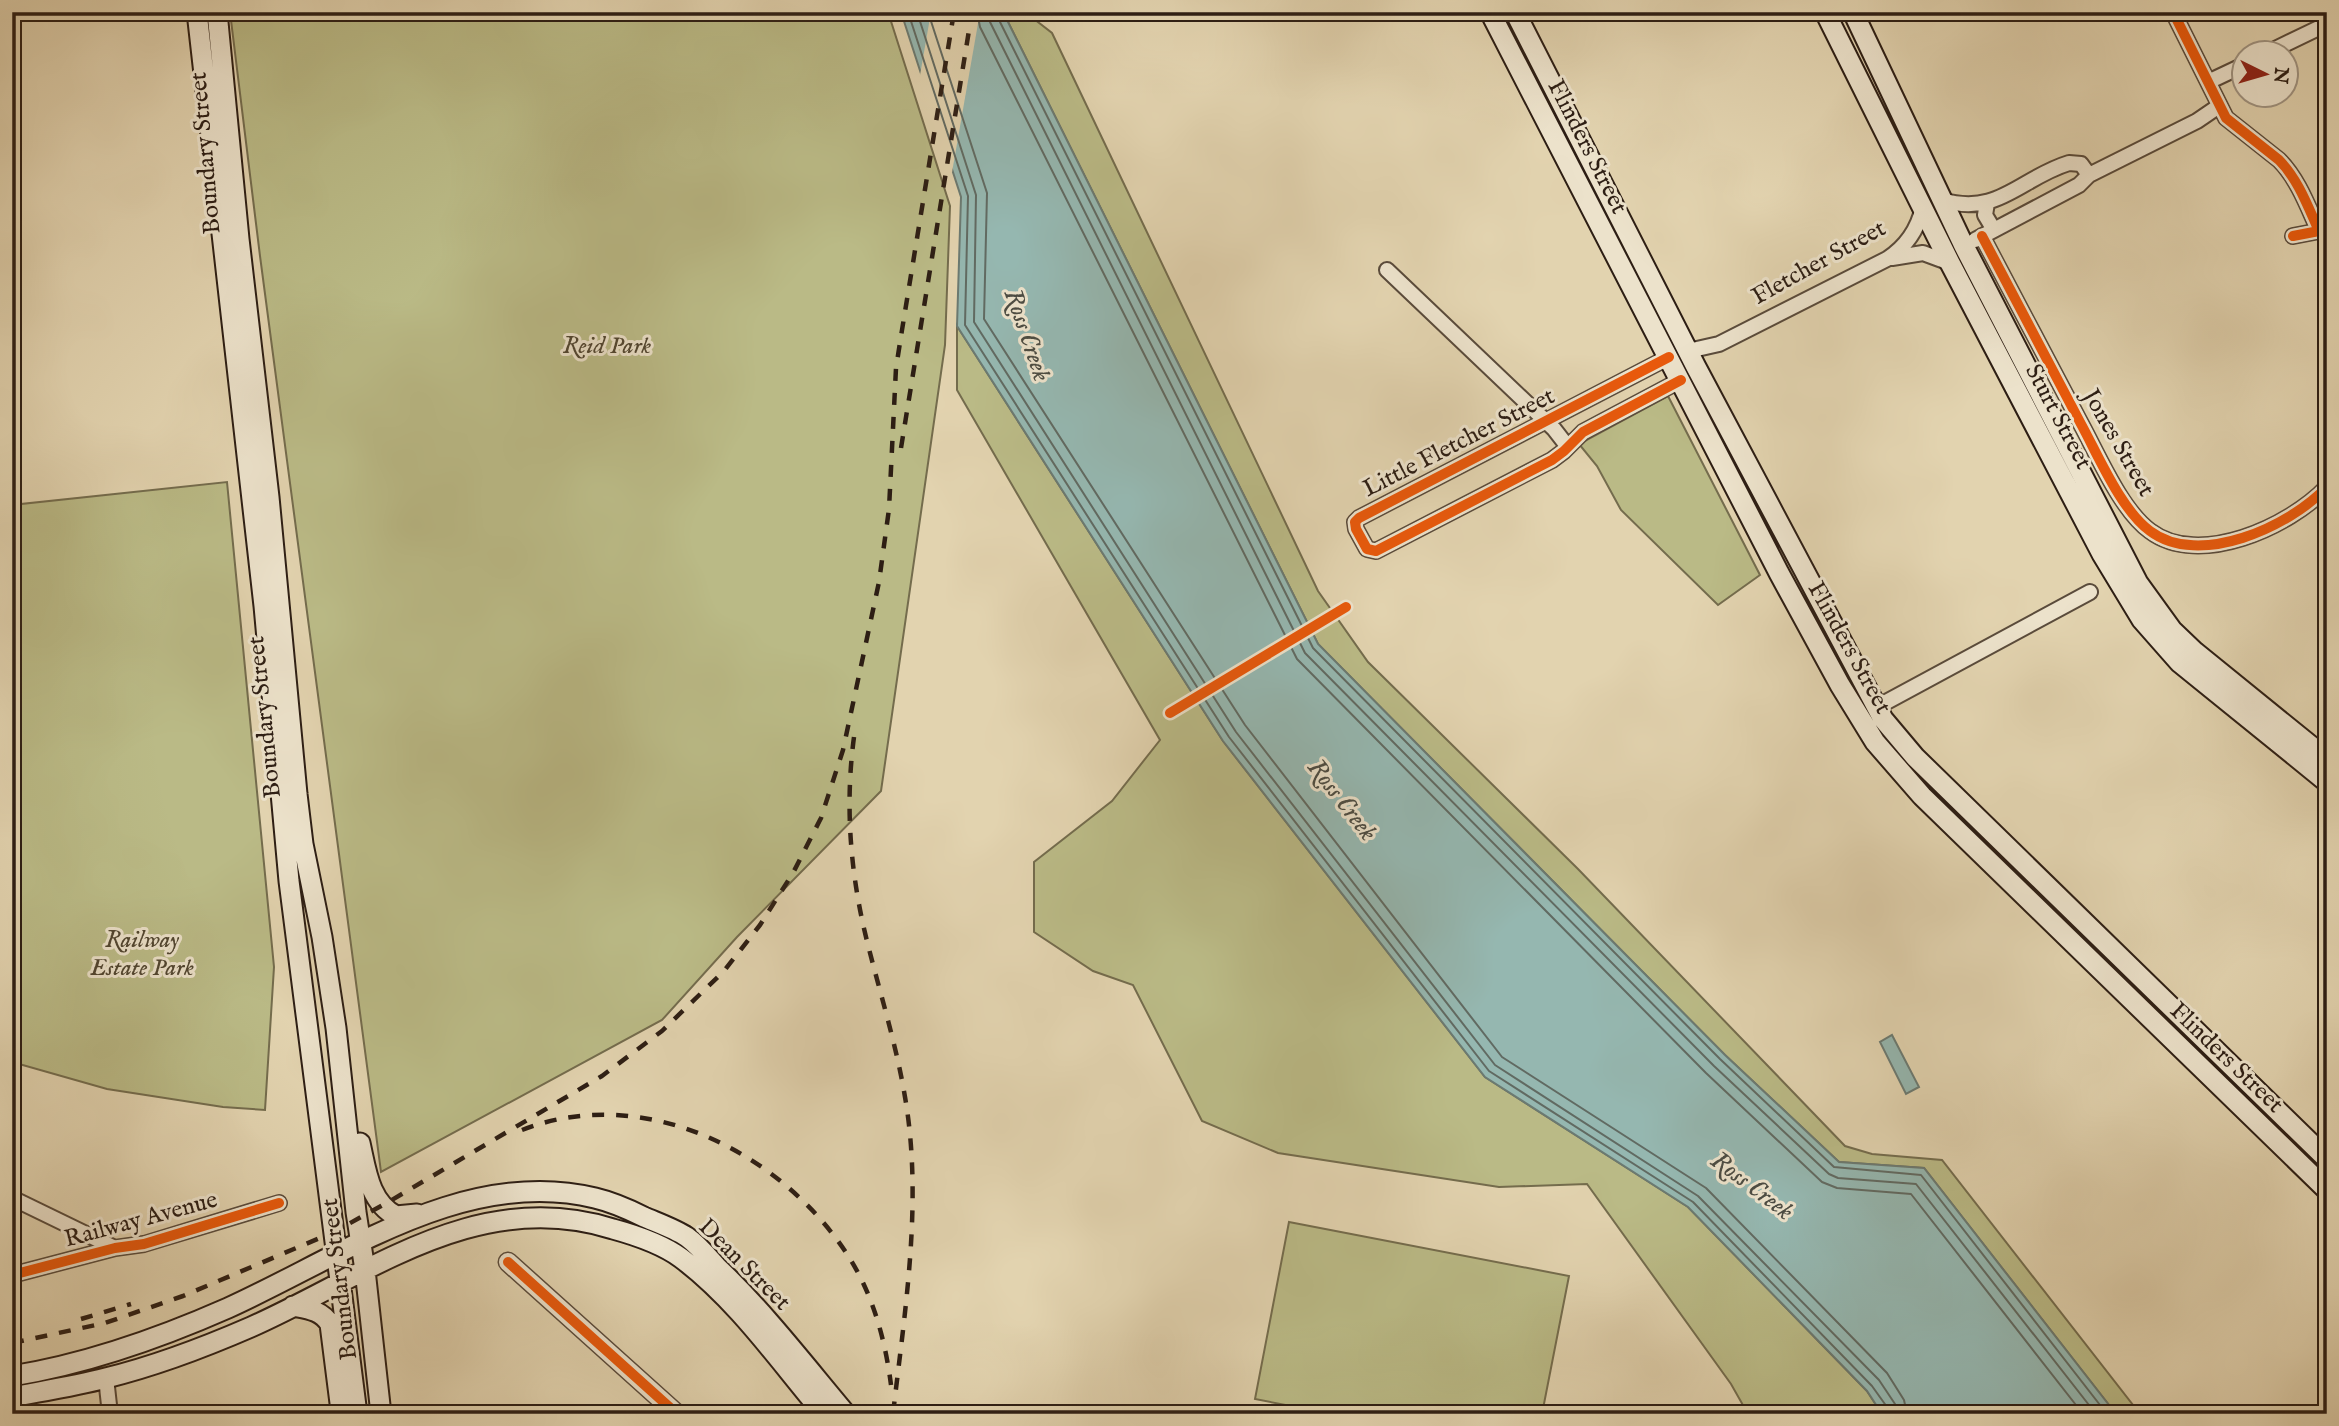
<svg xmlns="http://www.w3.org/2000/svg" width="2339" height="1426" font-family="'IM FELL English',serif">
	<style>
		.green { fill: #baba86; stroke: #746c4d; stroke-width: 2 }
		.water { fill: #95b7b0; stroke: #6b7a72; stroke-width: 2 }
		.pier { fill: #e2d3af }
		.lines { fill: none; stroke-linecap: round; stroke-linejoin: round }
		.shore { stroke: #616a62; stroke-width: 2 }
		.minor-casing { stroke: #5a4b3b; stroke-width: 18 }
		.tertiary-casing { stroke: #5a4b3b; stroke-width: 21 }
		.secondary-casing { stroke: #2d1e14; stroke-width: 23 }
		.minor { stroke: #ece2cb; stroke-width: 14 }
		.tertiary { stroke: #ece2cb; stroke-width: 18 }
		.secondary { stroke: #ece2cb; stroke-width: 19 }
		.rail { stroke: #2d1e14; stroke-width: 4.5; stroke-dasharray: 12 12; stroke-linecap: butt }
		.cycleway-casing { stroke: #ece2cb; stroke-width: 15 }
		.cycleway { stroke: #e8590c; stroke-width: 10 }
		.labels { text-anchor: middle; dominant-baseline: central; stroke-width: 6; stroke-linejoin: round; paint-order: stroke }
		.street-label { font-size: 24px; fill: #2d1e14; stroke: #ece2cb }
		.park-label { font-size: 24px; font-style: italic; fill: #504530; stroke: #ece2cb }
		.water-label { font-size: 26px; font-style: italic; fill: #4c4c43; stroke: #ece2cb }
	</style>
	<rect width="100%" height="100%" fill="#e2d3af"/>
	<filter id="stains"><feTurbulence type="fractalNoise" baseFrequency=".00286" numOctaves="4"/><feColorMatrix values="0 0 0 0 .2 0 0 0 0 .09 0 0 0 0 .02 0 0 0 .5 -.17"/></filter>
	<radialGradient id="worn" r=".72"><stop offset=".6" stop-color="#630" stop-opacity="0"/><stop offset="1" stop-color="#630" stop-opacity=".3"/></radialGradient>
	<path class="green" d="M 230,12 L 888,12 L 950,206 L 945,345 L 881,791 L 737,937 L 662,1020 L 381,1172 L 260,256 Z
		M 1003,12 L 1025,12 L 1052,33 L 1318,591 L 1368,662 L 1578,869 L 1845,1146 L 1872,1154 L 1942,1160 L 2140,1414 L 2116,1414 L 1924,1168 L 1839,1162 L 1725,1055 L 1318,644 Z
		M 957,326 L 1223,741 L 1485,1077 L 1688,1207 L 1867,1391 L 1882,1414 L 1748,1414 L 1731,1384 L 1587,1184 L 1499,1187 L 1278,1153 L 1202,1121 L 1133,985 L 1093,971 L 1034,932 L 1034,862 L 1112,801 L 1160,740 L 957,390 Z
		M 1668,396 L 1760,575 L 1718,605 L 1621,510 L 1597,466 L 1579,444 Z
		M 227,482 L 274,967 L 265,1110 L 223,1107 L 107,1089 L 12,1062 L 12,505 Z
		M 1289,1222 L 1569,1276 L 1542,1414 L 1332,1414 L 1255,1399 Z"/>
	<path class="water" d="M 901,12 L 1003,12 L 1318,644 L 1725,1055 L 1839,1162 L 1924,1168 L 2116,1414 L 1882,1414 L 1867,1391 L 1688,1207 L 1485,1077 L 1223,741 L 957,326 L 961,197 Z
		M 1892,1035 L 1919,1087 L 1906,1094 L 1880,1042 Z"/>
	<path class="pier" d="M 931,12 L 980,12 L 951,178 L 919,81 Z"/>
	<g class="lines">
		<path class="shore" d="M 908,12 L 968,196 L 965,325 L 1229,737 L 1489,1071 L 1693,1202 L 1872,1386 L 1887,1407 L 1888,1414
			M 917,12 L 976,195 L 974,322 L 1236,732 L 1495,1065 L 1698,1196 L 1879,1380 L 1895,1404 L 1897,1414
			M 928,12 L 987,193 L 984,319 L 1245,725 L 1502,1057 L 1706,1188 L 1887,1373 L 1904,1400 L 1907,1414
			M 977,12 L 980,27 L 1297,659 L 1706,1073 L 1822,1182 L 1837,1188 L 1911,1194 L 2083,1414
			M 988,12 L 990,22 L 1305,653 L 1714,1066 L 1829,1174 L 1838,1178 L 1916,1184 L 2096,1414
			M 997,12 L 998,18 L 1313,648 L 1720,1059 L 1834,1167 L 1921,1175 L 2107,1414"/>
		<g class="minor-casing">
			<path id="minor" d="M 2173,12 L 2226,118 L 2279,160 C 2298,179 2308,207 2319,231 L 2293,236
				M 2269,52 L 2327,24
				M 2208,82 L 2244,65
				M 1942,200 C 1998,217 2020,178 2069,163 L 2081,164 L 2089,175
				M 1987,203 L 1985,215 L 1994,230
				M 1982,236 C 2015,299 2048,361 2081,424 C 2098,455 2121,510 2150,531 C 2199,568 2289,527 2327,487
				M 1975,240 L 2079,185 L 2089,175 L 2197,121 L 2219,106
				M 1892,258 L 1923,253 L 1950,263
				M 1387,270 L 1554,429 L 1568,447
				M 1688,351 L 1719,344 L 1887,259 C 1907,246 1918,229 1923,207
				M 1669,357 L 1359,518 L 1355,522 L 1356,529 L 1367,549 L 1376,551 L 1552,460 L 1564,451 L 1583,432 L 1681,380
				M 1877,707 L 2090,592
				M 12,1198 L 115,1248
				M 12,1275 L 115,1248 L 144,1244 L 279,1203
				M 106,1378 L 110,1414"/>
		</g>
		<g class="tertiary-casing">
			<path id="tertiary" d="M 508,1262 L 677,1414"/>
		</g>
		<g class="secondary-casing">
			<path id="secondary" d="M 197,12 L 264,606 L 289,881 L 357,1414
				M 217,12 L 239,239 L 269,497 L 297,794 L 303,844 L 322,937 L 336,1028 L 356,1212 L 365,1270 L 381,1414
				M 1490,12 L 1779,573 L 1840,685 L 1875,742 L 1922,796 L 2327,1190
				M 1515,12 L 1696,367 L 1883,719 L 1915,757 L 2327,1159
				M 1825,12 L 1950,263 L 2102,554 L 2142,620 L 2179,662 L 2327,782
				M 1853,12 L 1964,246 L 2138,583 L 2172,630 L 2195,652 L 2327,759
				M 360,1143 C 366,1169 369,1202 396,1216 L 417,1214
				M 293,1306 C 308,1309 321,1310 330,1324 L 340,1403 L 344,1414
				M 12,1376 C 87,1364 160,1338 228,1308 C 341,1257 465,1166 595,1198 C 612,1202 628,1209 644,1217 C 658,1223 675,1229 687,1237 C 698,1245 708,1257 717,1267 C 764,1312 804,1364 846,1414
				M 12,1397 C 43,1391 75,1386 106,1378 C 155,1366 205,1347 251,1327 C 368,1275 478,1186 613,1229 C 635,1235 662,1244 681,1258 C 737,1300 779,1361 824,1414"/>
		</g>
		<use href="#minor" class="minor"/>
		<use href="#tertiary" class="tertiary"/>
		<use href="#secondary" class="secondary"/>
		<path class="rail" d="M 901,448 L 972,12
			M 854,737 C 845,804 850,871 866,937 C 879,990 896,1043 905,1097 C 923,1201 905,1309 893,1414
			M 522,1130 C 642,1083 777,1150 845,1251 C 872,1291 885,1338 891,1385
			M 81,1319 L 131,1304
			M 12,1343 L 105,1323 L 183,1296 L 334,1232 L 390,1201 L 602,1076 L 662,1031 L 724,971 L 760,925 L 793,873 L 821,818 L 843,750 L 879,582 L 889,509 L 896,368 L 902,330 L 954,12"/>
		<g class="cycleway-casing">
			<path id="cycleway" d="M 2173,12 L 2226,118 L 2279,160 C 2298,179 2308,207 2319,231 L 2293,236
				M 1982,236 C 2015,299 2048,361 2081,424 C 2098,455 2121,510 2150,531 C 2199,568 2289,527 2327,487
				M 1669,357 L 1359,518 L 1355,522 L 1356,529 L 1367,549 L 1376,551 L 1552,460 L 1564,451 L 1583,432 L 1681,380
				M 1170,713 L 1346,607
				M 508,1262 L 677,1414
				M 12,1275 L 115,1248 L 144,1244 L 279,1203"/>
		</g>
		<use href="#cycleway" class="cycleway"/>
	</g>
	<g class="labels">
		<g class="street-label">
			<text transform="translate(1587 147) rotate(63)">Flinders Street</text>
			<text transform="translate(206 153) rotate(-95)">Boundary Street</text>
			<text transform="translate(1819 263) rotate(-29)">Fletcher Street</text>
			<text transform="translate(2058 417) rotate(62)">Sturt Street</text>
			<text transform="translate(1459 443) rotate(-27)">Little Fletcher Street</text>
			<text transform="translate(2118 443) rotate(60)">Jones Street</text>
			<text transform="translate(1849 648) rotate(61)">Flinders Street</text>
			<text transform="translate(265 717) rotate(-96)">Boundary Street</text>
			<text transform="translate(2226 1058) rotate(44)">Flinders Street</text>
			<text transform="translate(141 1220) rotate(-15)">Railway Avenue</text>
			<text transform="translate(744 1265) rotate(45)">Dean Street</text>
			<text transform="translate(340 1279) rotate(-97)">Boundary Street</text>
		</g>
		<g class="park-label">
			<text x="607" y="346">Reid Park</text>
			<text x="142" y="940">Railway<tspan x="142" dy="28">Estate Park</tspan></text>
		</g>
		<g class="water-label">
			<text transform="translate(1027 335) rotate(71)">Ross Creek</text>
			<text transform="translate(1342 800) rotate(52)">Ross Creek</text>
			<text transform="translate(1752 1186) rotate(37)">Ross Creek</text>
		</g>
	</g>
	<rect width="2339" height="1426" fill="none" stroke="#e2d3af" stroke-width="42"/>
	<rect x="14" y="14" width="2311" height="1398" fill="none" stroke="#2d1e14" stroke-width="3.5"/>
	<rect x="21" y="21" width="2297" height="1384" fill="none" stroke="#2d1e14" stroke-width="2"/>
	<g transform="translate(2265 74) rotate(95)"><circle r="33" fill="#ece2cb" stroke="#a09482" stroke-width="2"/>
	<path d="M0-5L12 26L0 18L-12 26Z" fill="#8f2418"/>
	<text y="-10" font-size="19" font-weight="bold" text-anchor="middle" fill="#2d1e14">N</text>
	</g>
	<rect width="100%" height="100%" filter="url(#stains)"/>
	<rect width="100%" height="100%" fill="url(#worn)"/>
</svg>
